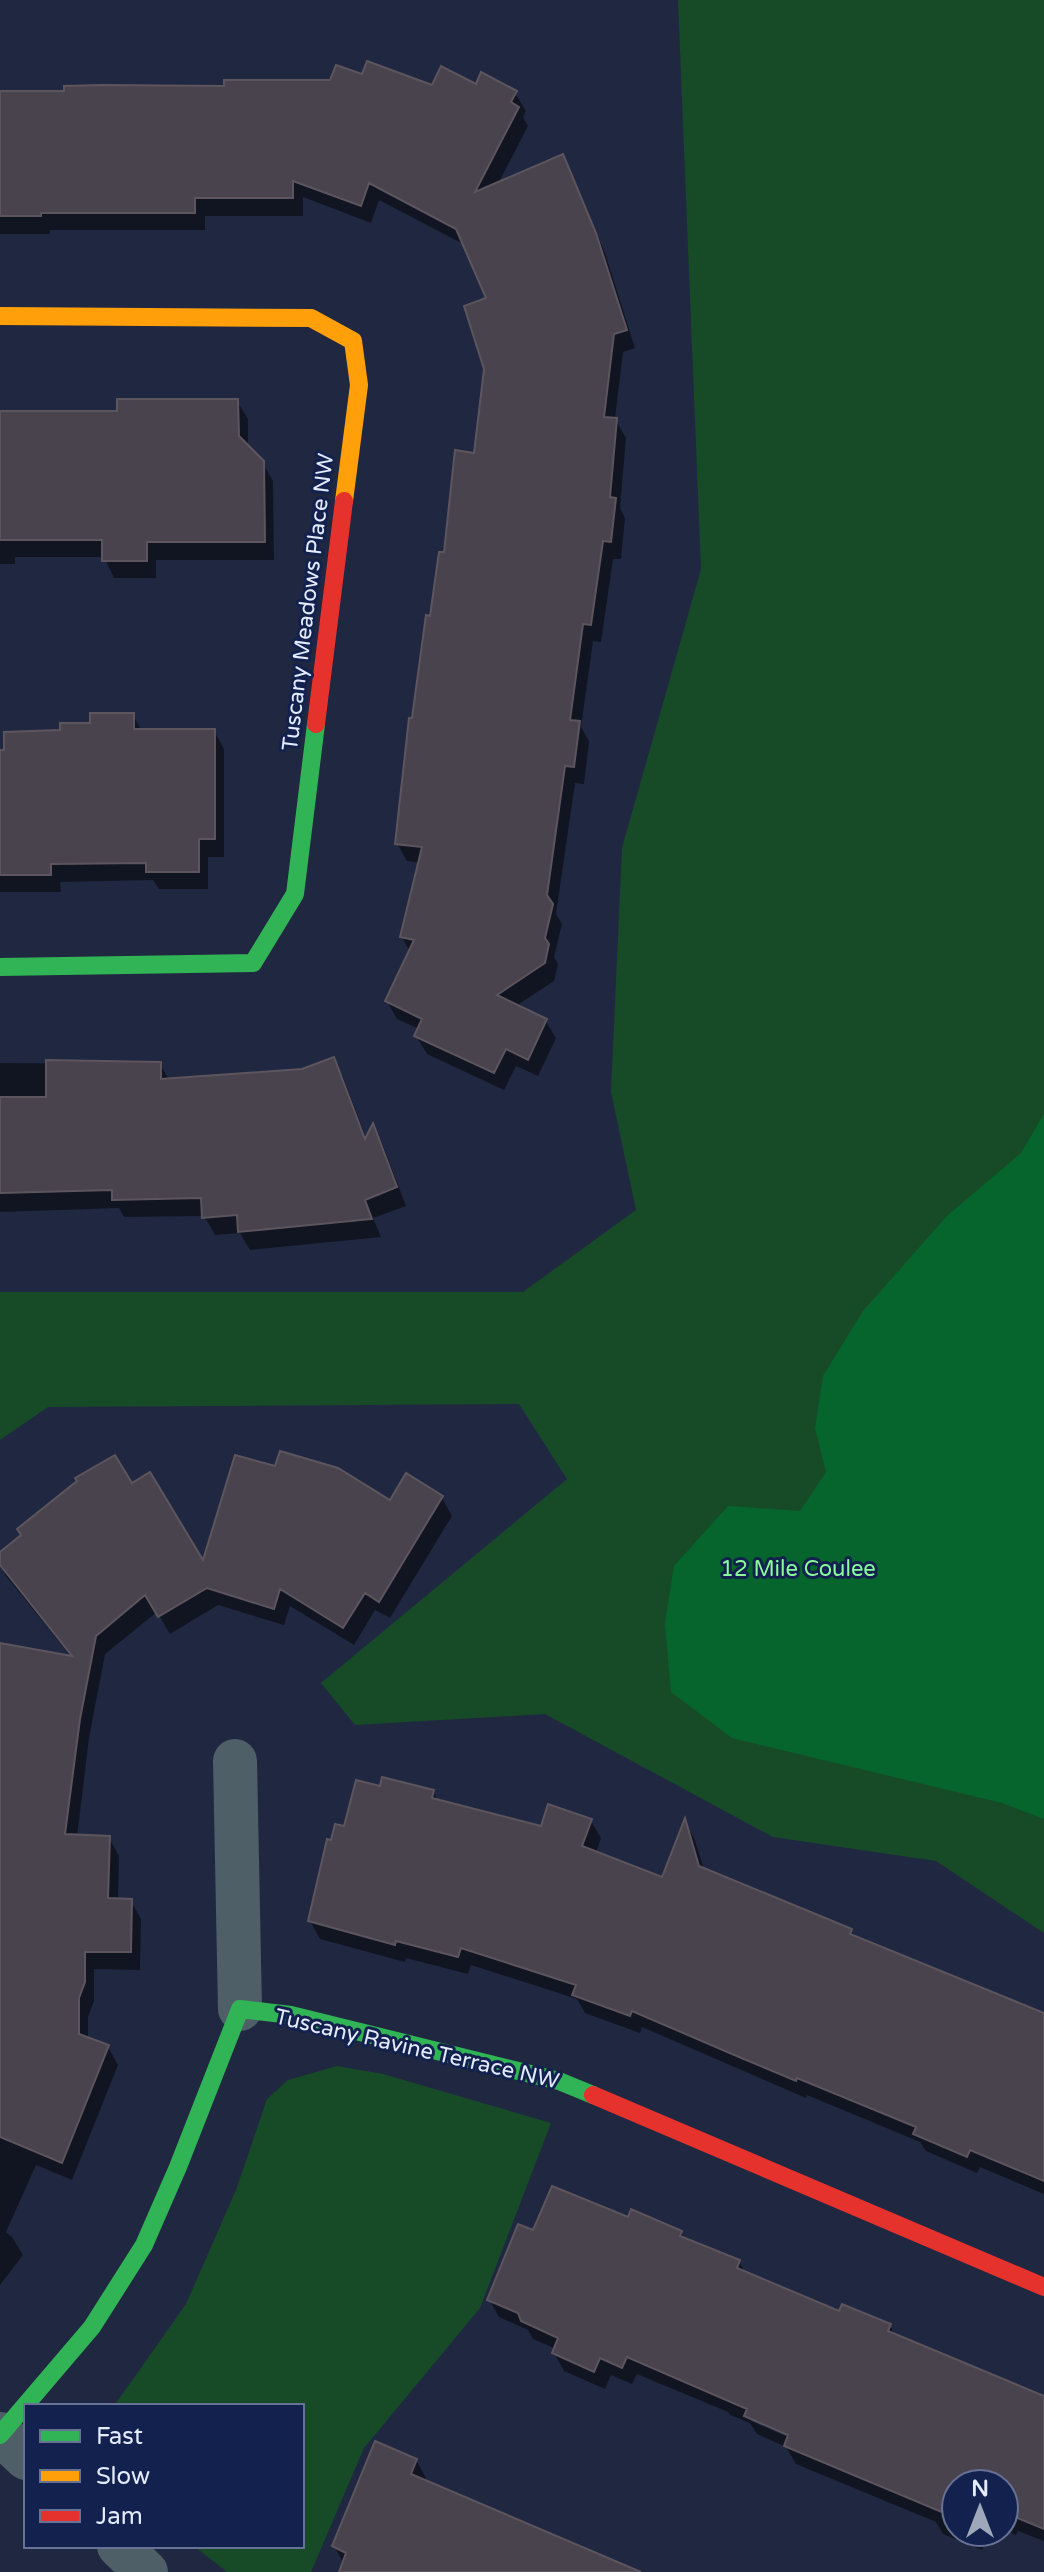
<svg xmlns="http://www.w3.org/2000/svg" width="1044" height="2572" font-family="'Varela Round',sans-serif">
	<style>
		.green { fill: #174b28 }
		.forest { fill: #06652c }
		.shadow { fill: #0007; fill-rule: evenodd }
		.building { fill: #49434e; stroke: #5d555e; stroke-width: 2 }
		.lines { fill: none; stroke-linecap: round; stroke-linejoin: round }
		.street { stroke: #4e5f67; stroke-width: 44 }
		.fast { stroke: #30b455; stroke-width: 18 }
		.slow { stroke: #ff9f0a; stroke-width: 18 }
		.jam { stroke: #e5322d; stroke-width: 18 }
		.labels { text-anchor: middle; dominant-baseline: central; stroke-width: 6; stroke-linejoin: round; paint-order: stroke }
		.street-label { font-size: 22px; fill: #e4ebfd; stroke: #13214e }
		.park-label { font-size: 22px; fill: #8afb9d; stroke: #13214e }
	</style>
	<rect width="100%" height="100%" fill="#202841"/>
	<path class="green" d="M 678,0 L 1044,0 L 1044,1933 L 936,1861 L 773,1837 L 545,1714 L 355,1725 L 321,1683 L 567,1479 L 519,1404 L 48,1407 L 0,1440 L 0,1292 L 523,1292 L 636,1210 L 611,1092 L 622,848 L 701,569 Z
		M 337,2066 L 383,2074 L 551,2123 L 480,2308 L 364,2448 L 311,2572 L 227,2572 L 194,2546 L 302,2546 L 302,2406 L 114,2406 L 186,2304 L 236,2190 L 267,2099 L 288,2080 Z"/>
	<path class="forest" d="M 1044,1114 L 1044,1819 L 1002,1803 L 732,1738 L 671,1692 L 665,1623 L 674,1566 L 728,1506 L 800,1511 L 826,1472 L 815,1428 L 823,1376 L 863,1311 L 947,1216 L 1021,1153 Z"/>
	<path class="shadow" d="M 363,77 L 433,87 L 476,86 L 515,93 L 526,111 L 523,117 L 528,126 L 498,184 L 562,157 L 572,174 L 605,253 L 635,348 L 623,352 L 615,419 L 626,438 L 620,508 L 625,518 L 621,559 L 613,559 L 601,642 L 593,641 L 581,727 L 589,741 L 584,784 L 575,783 L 556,914 L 562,924 L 554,957 L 558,964 L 554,981 L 516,1006 L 545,1020 L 556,1038 L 538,1076 L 516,1066 L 504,1090 L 427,1054 L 416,1036 L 419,1029 L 397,1019 L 387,1001 L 410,952 L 402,937 L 420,863 L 407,861 L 397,843 L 414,720 L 446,555 L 476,455 L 486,369 L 489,299 L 465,245 L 379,200 L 371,223 L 303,197 L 303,216 L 205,216 L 205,230 L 50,230 L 50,234 L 0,234 L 0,93 L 226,88 L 332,82 Z
		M 237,401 L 248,419 L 248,448 L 262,462 L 273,481 L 274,560 L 156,560 L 156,578 L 114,578 L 104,557 L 15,557 L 15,564 L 0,564 L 0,413 L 119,413 Z
		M 133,715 L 142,731 L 214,731 L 224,749 L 224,857 L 208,857 L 208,889 L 159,889 L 153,880 L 60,882 L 61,892 L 0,892 L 0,752 L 62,732 Z
		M 333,1060 L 343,1077 L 367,1140 L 373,1127 L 382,1143 L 406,1206 L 373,1218 L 381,1237 L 250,1250 L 240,1233 L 215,1235 L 204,1216 L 124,1217 L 119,1208 L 0,1212 L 0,1063 L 160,1064 L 169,1080 L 303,1071 Z
		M 131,1485 L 203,1565 L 391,1502 L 442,1498 L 452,1516 L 390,1618 L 375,1610 L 354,1645 L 290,1606 L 284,1625 L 218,1605 L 170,1634 L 157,1612 L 105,1654 L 89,1738 L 77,1837 L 109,1838 L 119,1856 L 118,1900 L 131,1901 L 141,1919 L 140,1970 L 94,1969 L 94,2001 L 88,2017 L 88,2040 L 108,2047 L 118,2065 L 72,2180 L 36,2165 L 6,2232 L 12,2237 L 23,2255 L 0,2285 L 0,1645 L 72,1658 L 6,1576 L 0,1565 L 0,1555 Z
		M 382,1789 L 433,1792 L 439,1802 L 542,1828 L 590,1820 L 601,1838 L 596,1853 L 663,1879 L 685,1823 L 694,1838 L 704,1869 L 850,1931 L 854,1937 L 1044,2018 L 1044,2194 L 980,2167 L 977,2173 L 926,2151 L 920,2142 L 807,2095 L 806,2098 L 642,2027 L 640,2033 L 585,2013 L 577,1999 L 471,1965 L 468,1974 L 406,1958 L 405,1962 L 320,1939 L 310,1921 L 332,1842 Z
		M 629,2219 L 681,2233 L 685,2240 L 739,2262 L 746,2274 L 840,2313 L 890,2326 L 896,2336 L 1044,2398 L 1044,2541 L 1018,2531 L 1016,2535 L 1004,2530 L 1004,2484 L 956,2484 L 956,2532 L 989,2532 L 982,2550 L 943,2534 L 936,2522 L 796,2464 L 786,2447 L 757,2434 L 750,2423 L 730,2415 L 728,2412 L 637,2374 L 632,2384 L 611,2375 L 605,2389 L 564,2371 L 554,2353 L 556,2349 L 533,2339 L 528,2330 L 499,2317 L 489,2299 L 535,2232 ZM 751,2417 L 798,2437 L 797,2441 L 751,2421 Z
		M 416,2460 L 426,2478 L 424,2482 L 636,2572 L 341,2572 L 344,2564 L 334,2546 Z"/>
	<path class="building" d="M 367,61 L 432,85 L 441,66 L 476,84 L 481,72 L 517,91 L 511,102 L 519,107 L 475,192 L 563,154 L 596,233 L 627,330 L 614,334 L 604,417 L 617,418 L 610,497 L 616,498 L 611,542 L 603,541 L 591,625 L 583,624 L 570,720 L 580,721 L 574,767 L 565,766 L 547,895 L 553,904 L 545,938 L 549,944 L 545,963 L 497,995 L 547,1019 L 528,1060 L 506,1049 L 494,1073 L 414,1036 L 422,1019 L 385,1001 L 414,940 L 400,937 L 422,847 L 395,844 L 409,718 L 412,718 L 426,615 L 430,616 L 439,552 L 444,552 L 455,450 L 474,453 L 484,369 L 464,306 L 486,298 L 456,229 L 369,183 L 361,206 L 293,181 L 293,198 L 195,198 L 195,213 L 41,213 L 41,216 L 0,216 L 0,91 L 64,91 L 64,86 L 102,85 L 224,86 L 224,80 L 330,80 L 336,65 L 362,74 Z
		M 117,399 L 238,399 L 239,436 L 264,461 L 265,542 L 147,542 L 147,561 L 102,561 L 102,540 L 0,540 L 0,411 L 117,411 Z
		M 90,713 L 134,713 L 134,729 L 215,729 L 215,839 L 199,839 L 199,872 L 146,872 L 146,863 L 51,864 L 51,875 L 0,875 L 0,750 L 4,750 L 4,732 L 60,730 L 60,723 L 90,723 Z
		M 334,1057 L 365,1139 L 373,1123 L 397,1187 L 365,1200 L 372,1219 L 238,1232 L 237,1215 L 202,1218 L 201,1198 L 112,1200 L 112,1190 L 0,1193 L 0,1097 L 46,1097 L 46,1060 L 161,1062 L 161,1079 L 302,1069 Z
		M 280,1451 L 338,1468 L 390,1500 L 406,1473 L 443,1496 L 379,1602 L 365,1593 L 343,1628 L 280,1589 L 274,1609 L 207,1588 L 158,1617 L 145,1595 L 96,1636 L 80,1719 L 65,1834 L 110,1836 L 108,1898 L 132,1899 L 131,1952 L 85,1952 L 85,1982 L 79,1998 L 79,2034 L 109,2045 L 62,2163 L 0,2137 L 0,1643 L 72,1656 L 0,1565 L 0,1552 L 21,1535 L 17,1529 L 77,1481 L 75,1478 L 115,1455 L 132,1483 L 150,1472 L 203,1560 L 235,1455 L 275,1466 Z
		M 382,1777 L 434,1790 L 432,1798 L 541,1826 L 548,1804 L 592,1819 L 582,1846 L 662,1877 L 685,1818 L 699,1866 L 852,1929 L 850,1934 L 1044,2013 L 1044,2181 L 970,2150 L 967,2157 L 913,2134 L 916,2127 L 797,2078 L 796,2081 L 739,2057 L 632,2011 L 630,2016 L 572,1995 L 576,1985 L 461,1948 L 458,1957 L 396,1941 L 395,1945 L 308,1921 L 327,1839 L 331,1840 L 335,1824 L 344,1826 L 356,1780 L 380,1786 Z
		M 552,2186 L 628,2217 L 631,2209 L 682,2231 L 680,2236 L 740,2260 L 737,2268 L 839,2311 L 842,2304 L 891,2324 L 888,2331 L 1044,2396 L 1044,2529 L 1008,2514 L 1006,2518 L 1004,2517 L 1004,2484 L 956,2484 L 956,2518 L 784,2446 L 788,2435 L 744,2416 L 747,2409 L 627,2357 L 622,2368 L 600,2358 L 594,2372 L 552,2353 L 558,2338 L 521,2321 L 518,2313 L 487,2300 L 518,2224 L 533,2230 Z
		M 375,2441 L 417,2459 L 411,2474 L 641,2572 L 339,2572 L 346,2553 L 332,2546 Z"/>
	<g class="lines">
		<path class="street" d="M 235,1761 L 240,2009
			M 1,2434 L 26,2458
			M 119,2546 L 146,2572"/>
		<path class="fast" d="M 0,967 L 253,963 L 295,894 L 316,724
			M 0,2435 L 92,2327 L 144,2245 L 178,2167 L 240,2009 L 291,2015 L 559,2081 L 593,2095"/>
		<path class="slow" d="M 0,316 L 311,318 L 353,341 L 359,385 L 344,501"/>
		<path class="jam" d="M 316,724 L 344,501
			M 593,2095 L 1044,2287"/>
	</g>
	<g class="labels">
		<g class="street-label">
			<text transform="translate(308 602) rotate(-83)">Tuscany Meadows Place NW</text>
			<text transform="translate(417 2049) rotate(13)">Tuscany Ravine Terrace NW</text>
		</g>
		<g class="park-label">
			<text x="798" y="1569">12 Mile Coulee</text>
		</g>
	</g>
	<rect x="24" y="2404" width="280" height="144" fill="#13214e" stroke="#677294" stroke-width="2"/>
	<rect x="40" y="2430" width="40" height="12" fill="#30b455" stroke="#677294" stroke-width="2"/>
	<text x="96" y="2444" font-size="24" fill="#e4ebfd">Fast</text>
	<rect x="40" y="2470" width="40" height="12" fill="#ff9f0a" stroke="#677294" stroke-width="2"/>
	<text x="96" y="2484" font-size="24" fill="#e4ebfd">Slow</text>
	<rect x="40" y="2510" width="40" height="12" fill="#e5322d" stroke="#677294" stroke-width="2"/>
	<text x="96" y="2524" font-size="24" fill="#e4ebfd">Jam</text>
	<g transform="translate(980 2508)"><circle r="38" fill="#13214e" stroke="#677294" stroke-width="2"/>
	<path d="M0-6L14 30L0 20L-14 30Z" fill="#9fa7bb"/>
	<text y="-12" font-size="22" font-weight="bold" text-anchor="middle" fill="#e4ebfd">N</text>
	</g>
</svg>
